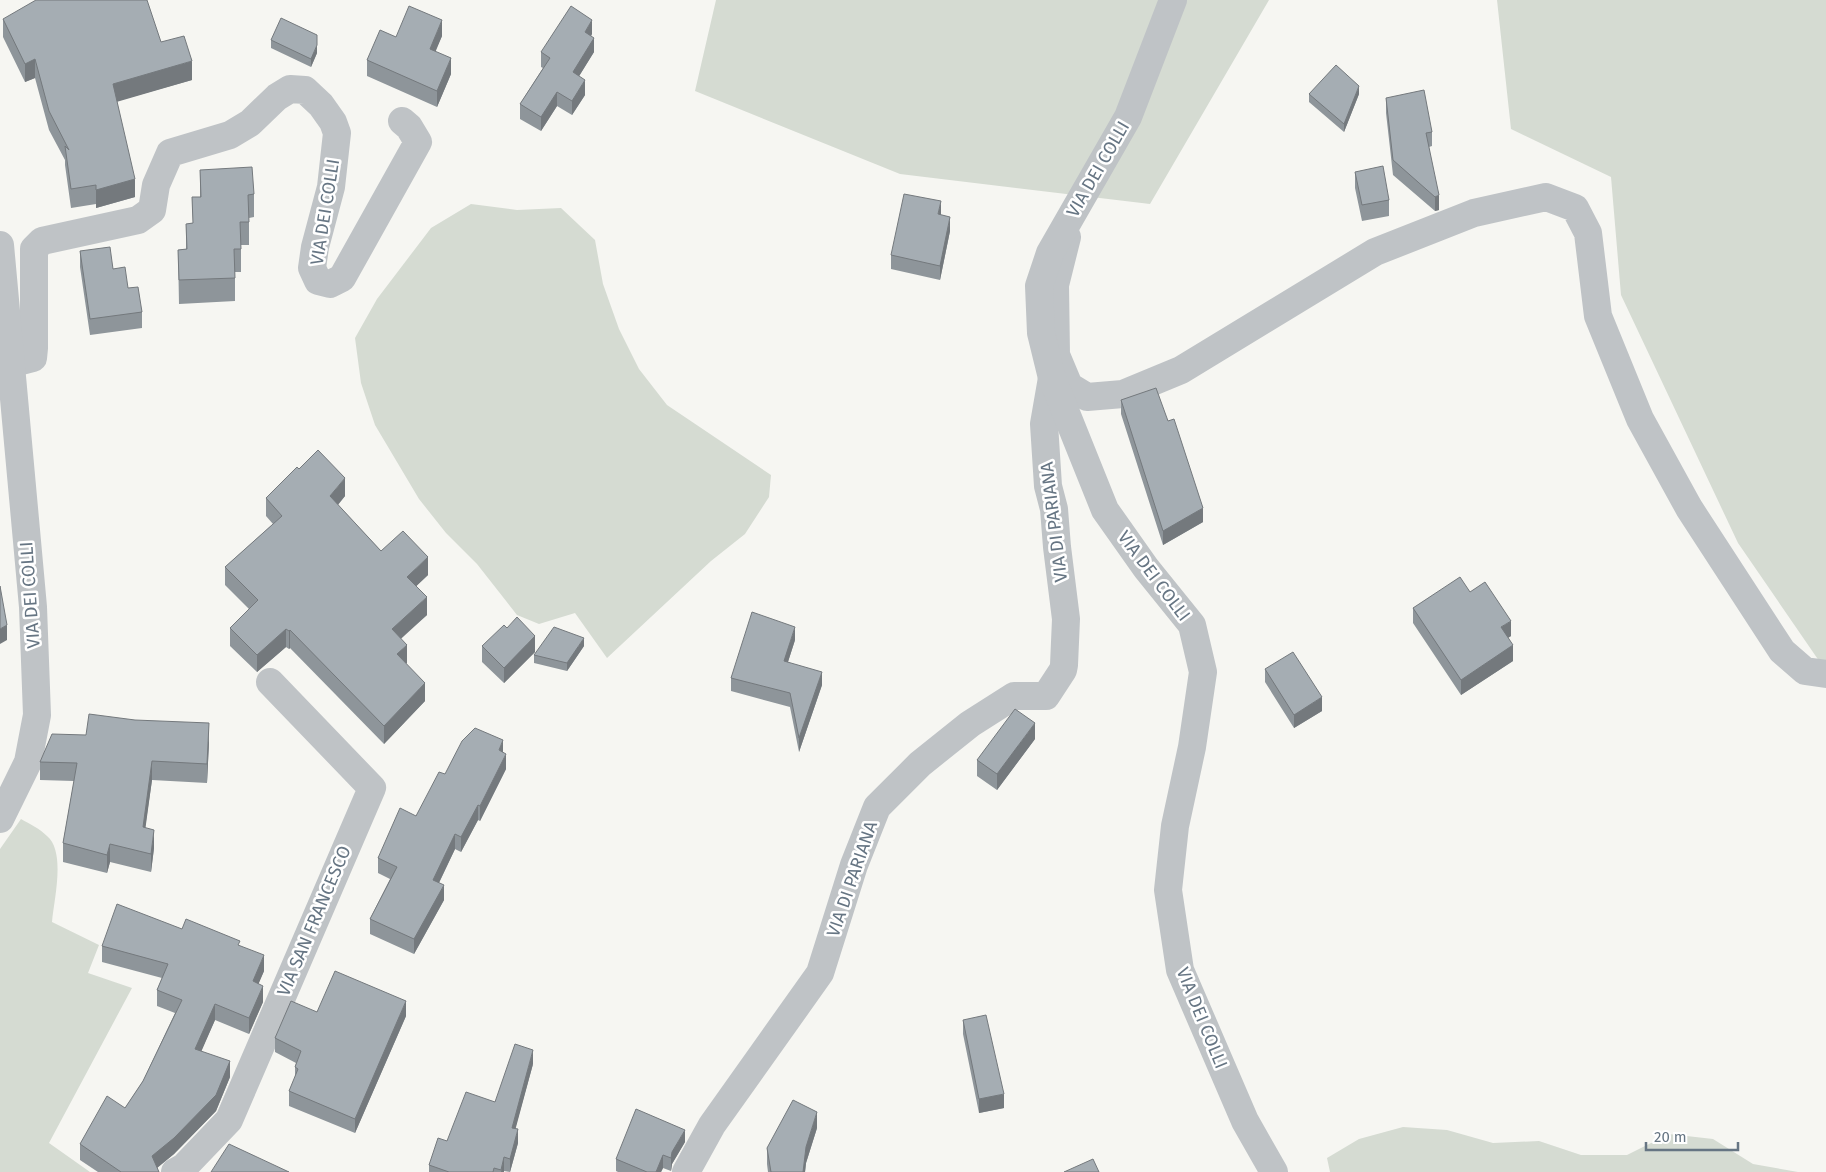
<svg xmlns="http://www.w3.org/2000/svg" width="1826" height="1172" font-family="'Fira Sans',sans-serif">
	<style>
		.green { fill: #d5dbd2 }
		.lines { fill: none; stroke-linecap: round; stroke-linejoin: round }
		.minor { stroke: #bfc3c6; stroke-width: 28 }
		.tertiary { stroke: #bfc3c6; stroke-width: 28 }
		.wall { fill: #8e959a }
		.shaded-wall { fill: #74797d }
		.building { fill: #a5adb3; stroke: #74797d }
		.labels { text-anchor: middle; dominant-baseline: central; stroke-width: 5; stroke-linejoin: round; paint-order: stroke }
		.street-label { font-size: 18px; fill: #667583; stroke: #fff }
	</style>
	<rect width="100%" height="100%" fill="#f6f6f2"/>
	<path class="green" d="M 716,0 L 1269,0 L 1150,204 L 900,174 L 695,91 Z
		M 1497,0 L 1826,0 L 1826,671 L 1738,543 L 1621,295 L 1611,177 L 1511,129 Z
		M 471,204 L 517,210 L 561,208 L 595,240 L 603,284 L 619,329 L 639,369 L 667,405 L 771,475 L 769,497 L 745,534 L 711,561 L 607,658 L 575,613 L 539,624 L 517,615 L 477,564 L 446,533 L 419,499 L 375,425 L 361,383 L 355,338 L 377,299 L 431,228 Z
		M 21,819 C 30,824 40,829 47,836 C 66,852 54,899 52,922 L 99,945 L 88,973 L 132,988 L 49,1143 L 90,1172 L 0,1172 L 0,849 Z
		M 1403,1127 L 1447,1130 L 1493,1143 L 1539,1141 L 1581,1155 L 1627,1155 L 1669,1134 L 1713,1139 L 1753,1164 L 1798,1172 L 1330,1172 L 1327,1158 L 1359,1139 Z"/>
	<g class="lines">
		<path class="minor" d="M 1067,237 L 1055,285 L 1056,355 L 1069,386 L 1087,397 L 1123,394 L 1181,370 L 1375,252 L 1474,213 L 1546,197 L 1575,208 L 1588,233 L 1598,316 L 1640,419 L 1689,508 L 1782,651 L 1805,671 L 1826,674
			M 10,364 L 33,358 L 34,348 L 34,249 L 42,241 L 138,220 L 152,210 L 156,185 L 170,153 L 230,135 L 250,123 L 277,97 L 290,89 L 305,90 L 321,105 L 333,122 L 337,133 L 331,187 L 315,247 L 312,268 L 318,281 L 330,284 L 342,278 L 418,142 L 409,127 L 402,121
			M 175,1172 L 184,1167 L 229,1120 L 372,788 L 270,682
			M 686,1172 L 712,1125 L 820,973 L 854,865 L 877,807 L 920,764 L 970,724 L 1014,696 L 1046,696 L 1063,670 L 1064,665 L 1066,619 L 1057,547 L 1054,509 L 1048,486 L 1044,424 L 1052,378"/>
		<path class="tertiary" d="M 1173,0 L 1128,117 L 1050,253 L 1039,286 L 1041,333 L 1052,378 L 1105,510 L 1146,568 L 1192,625 L 1203,672 L 1192,747 L 1175,826 L 1168,890 L 1180,970 L 1245,1121 L 1274,1172
			M 0,245 L 33,607 L 37,715 L 28,762 L 0,819"/>
	</g>
	<path class="wall" d="M 3,19 L 161,42 L 192,80 L 117,101 L 135,197 L 96,208 L 96,204 L 71,208 L 65,165 L 65,160 L 49,130 L 35,78 L 25,82 L 3,37 Z
		M 592,34 L 591,36 L 594,52 L 579,76 L 585,95 L 572,115 L 557,106 L 541,131 L 520,119 L 520,104 L 543,68 L 541,67 L 541,52 Z
		M 442,36 L 435,51 L 451,74 L 437,107 L 367,76 L 367,60 L 396,37 Z
		M 271,40 L 317,53 L 311,67 L 271,48 Z
		M 1309,94 L 1359,94 L 1344,132 L 1309,102 Z
		M 1386,98 L 1432,132 L 1432,146 L 1429,147 L 1439,210 L 1435,211 L 1393,175 L 1386,113 Z
		M 200,170 L 254,194 L 254,217 L 249,218 L 249,245 L 241,245 L 241,272 L 235,272 L 235,301 L 179,304 L 178,250 L 186,249 L 186,224 L 193,223 L 192,197 L 200,197 Z
		M 1355,172 L 1389,200 L 1389,216 L 1362,221 L 1355,188 Z
		M 941,215 L 950,231 L 940,280 L 891,269 L 891,255 Z
		M 80,251 L 113,269 L 128,288 L 142,312 L 142,328 L 90,335 L 80,267 Z
		M 1121,400 L 1168,421 L 1203,522 L 1163,545 L 1121,414 Z
		M 299,469 L 345,496 L 338,505 L 381,551 L 428,575 L 416,586 L 427,615 L 400,638 L 406,664 L 425,701 L 384,744 L 290,648 L 289,649 L 286,647 L 257,672 L 230,646 L 230,628 L 249,609 L 225,585 L 225,567 L 273,524 L 266,516 L 266,498 Z
		M 1470,592 L 1511,636 L 1508,638 L 1513,661 L 1461,695 L 1413,623 L 1413,608 Z
		M 507,628 L 535,652 L 504,683 L 482,662 L 482,646 Z
		M 795,640 L 788,662 L 822,685 L 799,752 L 790,707 L 731,691 L 731,678 Z
		M 584,646 L 567,671 L 534,663 L 534,655 Z
		M 1265,669 L 1322,711 L 1294,728 L 1265,682 Z
		M 1035,739 L 997,790 L 977,776 L 977,760 Z
		M 209,742 L 207,783 L 152,780 L 145,828 L 154,848 L 151,872 L 110,862 L 107,873 L 63,862 L 63,843 L 74,781 L 40,780 L 40,762 Z
		M 503,752 L 506,769 L 480,821 L 478,820 L 461,852 L 455,849 L 439,883 L 444,900 L 414,954 L 370,934 L 370,919 L 390,879 L 378,873 L 378,858 L 416,816 L 445,774 Z
		M 182,929 L 240,946 L 264,971 L 258,984 L 263,1002 L 249,1034 L 215,1020 L 201,1051 L 230,1077 L 216,1111 L 174,1154 L 157,1168 L 159,1172 L 98,1172 L 80,1160 L 80,1144 L 125,1108 L 143,1081 L 175,1013 L 157,1006 L 157,990 L 162,978 L 102,962 L 102,946 Z
		M 317,1012 L 406,1016 L 355,1133 L 289,1106 L 289,1091 L 295,1078 L 295,1067 L 296,1063 L 275,1052 L 275,1038 Z
		M 963,1020 L 1004,1108 L 979,1113 L 963,1034 Z
		M 533,1064 L 515,1129 L 518,1143 L 510,1172 L 504,1171 L 504,1172 L 429,1172 L 429,1165 L 447,1141 L 495,1102 Z
		M 817,1128 L 806,1163 L 805,1172 L 768,1172 L 767,1164 L 767,1148 Z
		M 685,1142 L 672,1164 L 671,1171 L 663,1168 L 661,1172 L 618,1172 L 616,1171 L 616,1159 Z"/>
	<path class="shaded-wall" d="M 442,20 L 442,36 L 430,65 L 430,49 Z
		M 592,20 L 592,34 L 585,46 L 585,32 Z
		M 594,38 L 594,52 L 573,86 L 573,72 Z
		M 317,45 L 317,53 L 311,67 L 311,59 Z
		M 451,58 L 451,74 L 437,107 L 437,91 Z
		M 35,59 L 35,78 L 25,82 L 25,64 Z
		M 192,61 L 192,80 L 113,103 L 113,84 Z
		M 585,80 L 585,95 L 572,115 L 572,101 Z
		M 1359,86 L 1359,94 L 1344,132 L 1344,124 Z
		M 557,92 L 557,106 L 541,131 L 541,117 Z
		M 135,179 L 135,197 L 96,208 L 96,190 Z
		M 1439,195 L 1439,210 L 1435,211 L 1435,197 Z
		M 941,201 L 941,216 L 938,214 Z
		M 950,217 L 950,231 L 940,280 L 940,266 Z
		M 345,478 L 345,496 L 330,514 L 330,496 Z
		M 1203,508 L 1203,522 L 1163,545 L 1163,531 Z
		M 428,557 L 428,575 L 407,595 L 407,577 Z
		M 427,597 L 427,615 L 392,647 L 392,629 Z
		M 1511,621 L 1511,636 L 1501,642 L 1501,627 Z
		M 7,625 L 7,640 L 0,644 L 0,629 Z
		M 795,627 L 795,640 L 784,674 L 784,661 Z
		M 286,629 L 286,647 L 257,672 L 257,655 Z
		M 290,630 L 290,648 L 289,649 L 289,631 Z
		M 535,636 L 535,652 L 504,683 L 504,668 Z
		M 584,638 L 584,646 L 567,671 L 567,663 Z
		M 407,645 L 407,663 L 397,672 L 397,654 Z
		M 1513,645 L 1513,661 L 1461,695 L 1461,680 Z
		M 822,672 L 822,685 L 799,752 L 799,738 Z
		M 425,683 L 425,701 L 384,744 L 384,726 Z
		M 1322,697 L 1322,711 L 1294,728 L 1294,715 Z
		M 209,723 L 209,742 L 207,783 L 207,764 Z
		M 1035,723 L 1035,739 L 997,790 L 997,774 Z
		M 503,740 L 503,755 L 499,750 Z
		M 506,754 L 506,769 L 480,821 L 480,806 Z
		M 152,761 L 152,780 L 143,846 L 143,827 Z
		M 478,805 L 478,820 L 461,852 L 461,837 Z
		M 154,830 L 154,848 L 151,872 L 151,854 Z
		M 455,834 L 455,849 L 433,895 L 433,880 Z
		M 110,844 L 110,862 L 107,873 L 107,855 Z
		M 444,885 L 444,900 L 414,954 L 414,939 Z
		M 264,955 L 264,971 L 253,997 L 253,981 Z
		M 263,986 L 263,1002 L 249,1034 L 249,1018 Z
		M 406,1001 L 406,1016 L 355,1133 L 355,1119 Z
		M 215,1004 L 215,1020 L 195,1066 L 195,1049 Z
		M 533,1050 L 533,1064 L 512,1142 L 512,1128 Z
		M 230,1061 L 230,1077 L 216,1111 L 174,1154 L 152,1172 L 152,1156 Z
		M 1004,1094 L 1004,1108 L 979,1113 L 979,1099 Z
		M 817,1112 L 817,1128 L 806,1163 L 805,1172 L 803,1172 L 806,1147 Z
		M 518,1129 L 518,1143 L 510,1172 L 510,1159 Z
		M 685,1130 L 685,1142 L 672,1164 L 671,1171 L 671,1158 L 672,1152 Z
		M 663,1155 L 663,1168 L 661,1172 L 656,1172 Z
		M 504,1157 L 504,1172 L 501,1172 Z"/>
	<path class="building" d="M 36,0 L 147,0 L 161,42 L 184,36 L 192,61 L 113,84 L 135,179 L 96,190 L 96,185 L 71,189 L 65,146 L 69,150 L 49,111 L 35,59 L 25,64 L 3,19 Z
		M 409,6 L 442,20 L 430,49 L 451,58 L 437,91 L 367,60 L 380,30 L 396,37 Z
		M 571,6 L 592,20 L 585,32 L 594,38 L 573,72 L 585,80 L 572,101 L 557,92 L 541,117 L 520,104 L 550,58 L 541,52 Z
		M 281,18 L 317,35 L 317,45 L 311,59 L 271,40 Z
		M 1336,65 L 1359,86 L 1344,124 L 1309,94 Z
		M 1424,90 L 1432,132 L 1426,133 L 1439,195 L 1435,197 L 1393,160 L 1386,98 Z
		M 1383,166 L 1389,200 L 1362,205 L 1355,172 Z
		M 252,167 L 254,194 L 248,195 L 249,222 L 240,222 L 241,249 L 234,249 L 235,278 L 179,280 L 178,250 L 187,249 L 186,224 L 193,223 L 192,197 L 201,197 L 200,170 Z
		M 904,194 L 941,201 L 938,214 L 950,217 L 940,266 L 891,255 Z
		M 110,247 L 113,269 L 125,267 L 128,288 L 138,287 L 142,312 L 90,319 L 80,251 Z
		M 1156,388 L 1168,421 L 1174,419 L 1203,508 L 1163,531 L 1121,400 Z
		M 318,450 L 345,478 L 330,496 L 381,551 L 403,531 L 428,557 L 407,577 L 427,597 L 392,629 L 407,645 L 397,654 L 425,683 L 384,726 L 290,630 L 289,631 L 286,629 L 257,655 L 230,628 L 258,600 L 225,567 L 282,516 L 266,498 L 297,467 L 299,469 Z
		M 1460,577 L 1470,592 L 1485,582 L 1511,621 L 1501,627 L 1513,645 L 1461,680 L 1413,608 Z
		M 0,586 L 7,625 L 0,629 Z
		M 752,612 L 795,627 L 784,661 L 822,672 L 799,738 L 790,693 L 731,678 Z
		M 517,617 L 535,636 L 504,668 L 482,646 L 504,625 L 507,628 Z
		M 554,627 L 584,638 L 567,663 L 534,655 Z
		M 1293,652 L 1322,697 L 1294,715 L 1265,669 Z
		M 1015,709 L 1035,723 L 997,774 L 977,760 Z
		M 89,714 L 135,720 L 209,723 L 207,764 L 152,761 L 143,827 L 154,830 L 151,854 L 110,844 L 107,855 L 63,843 L 77,763 L 40,762 L 52,734 L 86,735 Z
		M 475,728 L 503,740 L 499,750 L 506,754 L 480,806 L 478,805 L 461,837 L 455,834 L 433,880 L 444,885 L 414,939 L 370,919 L 397,867 L 378,858 L 400,808 L 416,816 L 439,772 L 445,774 L 462,741 Z
		M 117,904 L 182,929 L 186,919 L 240,941 L 238,945 L 264,955 L 253,981 L 263,986 L 249,1018 L 215,1004 L 195,1049 L 230,1061 L 216,1095 L 174,1138 L 152,1156 L 159,1172 L 121,1172 L 80,1144 L 107,1096 L 125,1108 L 143,1081 L 182,1000 L 157,990 L 168,964 L 102,946 Z
		M 335,971 L 406,1001 L 355,1119 L 289,1091 L 298,1069 L 295,1067 L 301,1051 L 275,1038 L 291,1001 L 317,1012 Z
		M 986,1015 L 1004,1094 L 979,1099 L 963,1020 Z
		M 515,1044 L 533,1050 L 512,1128 L 518,1129 L 510,1159 L 504,1157 L 501,1170 L 494,1168 L 493,1172 L 449,1172 L 429,1165 L 438,1138 L 447,1141 L 466,1092 L 495,1102 Z
		M 793,1100 L 817,1112 L 806,1147 L 803,1172 L 771,1172 L 767,1148 Z
		M 636,1109 L 685,1130 L 672,1152 L 671,1158 L 663,1155 L 656,1172 L 647,1172 L 616,1159 Z
		M 229,1144 L 289,1172 L 211,1172 Z
		M 1093,1159 L 1099,1172 L 1064,1172 Z"/>
	<g class="labels">
		<g class="street-label">
			<text transform="translate(1098 169) rotate(-60)">VIA DEI COLLI</text>
			<text transform="translate(325 212) rotate(-81)">VIA DEI COLLI</text>
			<text transform="translate(1054 522) rotate(-97)">VIA DI PARIANA</text>
			<text transform="translate(1154 576) rotate(53)">VIA DEI COLLI</text>
			<text transform="translate(30 595) rotate(-94)">VIA DEI COLLI</text>
			<text transform="translate(852 879) rotate(-71)">VIA DI PARIANA</text>
			<text transform="translate(314 921) rotate(-67)">VIA SAN FRANCESCO</text>
			<text transform="translate(1202 1018) rotate(68)">VIA DEI COLLI</text>
		</g>
	</g>
	<path d="M1646 1142v8h92v-8" fill="none" stroke="#667583" stroke-width="2.5"/>
	<text x="1654" y="1142" font-size="15" fill="#667583" stroke="#ffffff" stroke-width="4" paint-order="stroke">20 m</text>
</svg>
